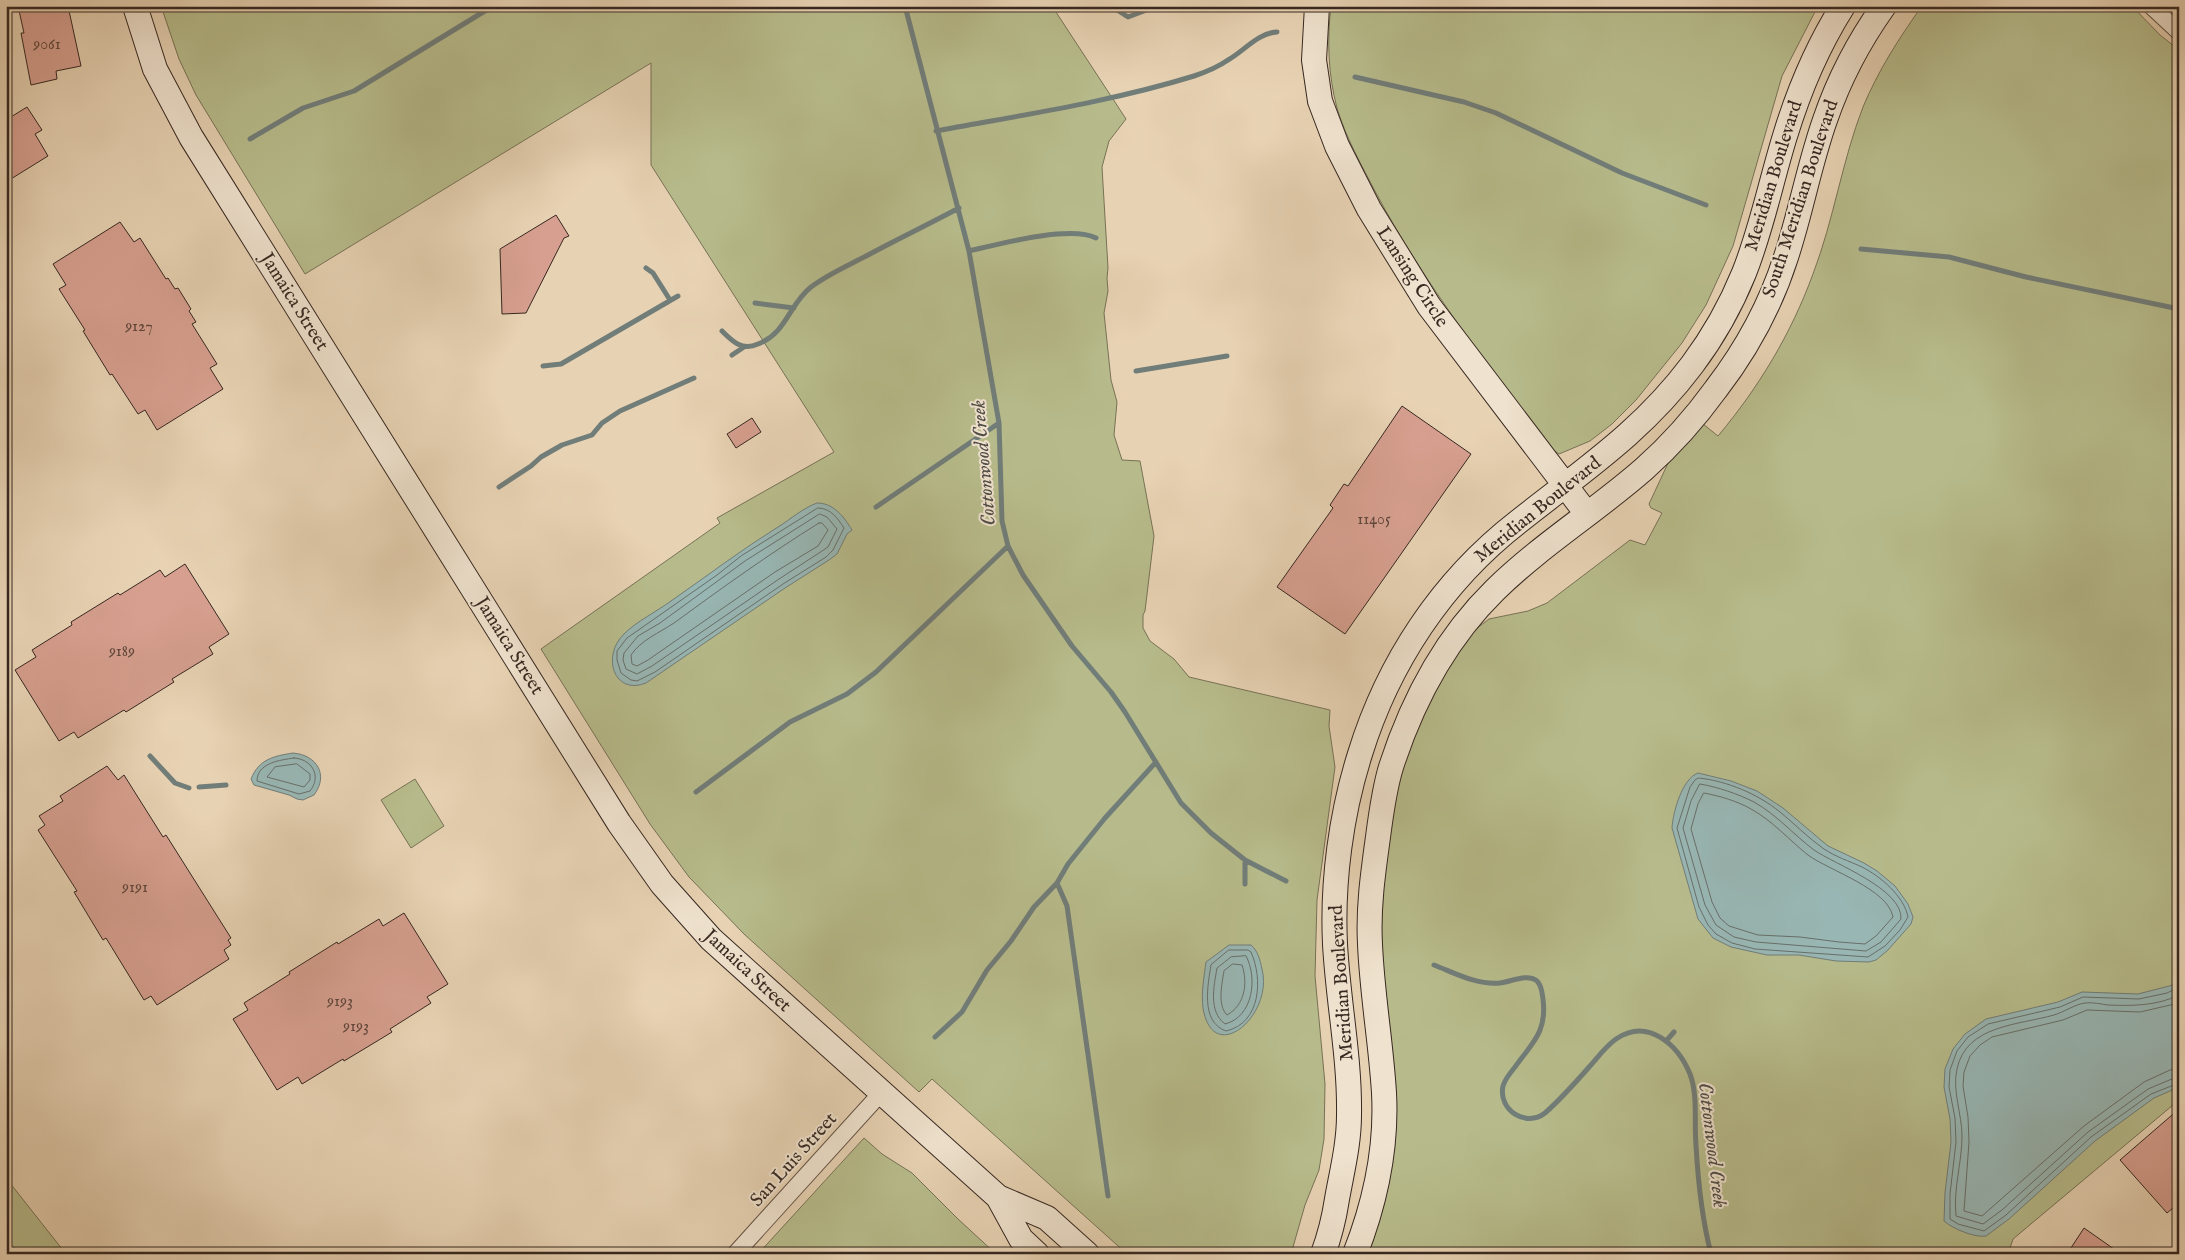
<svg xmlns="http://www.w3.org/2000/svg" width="2185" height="1260" font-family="'IM FELL English',serif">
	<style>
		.green { fill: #b7bb8b; stroke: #777256 }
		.water { fill: #98b6b3; stroke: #717d79 }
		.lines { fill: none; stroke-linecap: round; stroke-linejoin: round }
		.shore { stroke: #686f6a; stroke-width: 1 }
		.stream { stroke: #717d79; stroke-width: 5 }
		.building { fill: #d69f8f; stroke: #372821 }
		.street-casing { stroke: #635246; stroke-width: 18 }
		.secondary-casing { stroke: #372821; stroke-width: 26 }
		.street { stroke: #efe2ce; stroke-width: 16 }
		.secondary { stroke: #efe2ce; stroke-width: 24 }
		.labels { text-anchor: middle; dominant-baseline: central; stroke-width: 4; stroke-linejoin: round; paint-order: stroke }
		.number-label { font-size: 16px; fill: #5f463c }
		.street-label { font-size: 19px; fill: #372821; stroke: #efe2ce }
		.water-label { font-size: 20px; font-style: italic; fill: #4f4c46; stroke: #efe2ce }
	</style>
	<rect width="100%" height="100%" fill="#e7d2b3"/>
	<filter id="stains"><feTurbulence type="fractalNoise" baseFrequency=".004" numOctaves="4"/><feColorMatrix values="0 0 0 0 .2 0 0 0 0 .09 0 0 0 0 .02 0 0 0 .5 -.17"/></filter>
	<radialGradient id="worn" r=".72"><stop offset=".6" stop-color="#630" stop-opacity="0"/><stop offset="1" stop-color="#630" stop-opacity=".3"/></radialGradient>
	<path class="green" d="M 161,6 L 1052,6 L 1126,119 L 1109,141 L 1102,167 L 1108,268 L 1107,278 L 1108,291 L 1104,313 L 1111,380 L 1117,402 L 1114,435 L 1122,460 L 1140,461 L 1154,536 L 1145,611 L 1143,615 L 1143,628 L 1150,641 L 1174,659 L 1189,677 L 1330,710 L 1329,726 L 1335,767 L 1317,900 L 1315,976 L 1325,1084 L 1324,1139 L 1319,1170 L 1305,1205 L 1291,1254 L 1127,1254 L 932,1079 L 919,1092 L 744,934 L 689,877 L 650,824 L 541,649 L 720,523 L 717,518 L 834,452 L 651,165 L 651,63 L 305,274 L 196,95 L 179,59 Z
		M 1331,6 L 1818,6 L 1782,76 L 1733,246 L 1706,305 L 1682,343 L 1636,400 L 1612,424 L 1590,441 L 1559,454 L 1552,449 C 1489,367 1425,285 1376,193 C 1362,166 1346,138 1337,108 C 1328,74 1327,40 1331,6 Z
		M 1922,6 L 2132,6 L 2160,35 L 2179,50 L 2179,1100 L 2013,1239 L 2008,1254 L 1367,1254 L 1382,889 L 1393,806 L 1403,767 L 1423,714 L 1446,671 L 1472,632 L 1489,619 L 1528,611 L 1547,603 L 1630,540 L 1645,545 L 1662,513 L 1651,508 L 1649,504 L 1669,461 L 1703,424 L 1718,436 C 1759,387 1791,334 1813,274 C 1834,219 1842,161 1863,107 C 1878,71 1899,38 1922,6 Z
		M 415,779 L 444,826 L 411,848 L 381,800 Z
		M 864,1138 L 882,1154 L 912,1173 L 958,1219 L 996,1254 L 758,1254 Z
		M 6,1178 L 66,1254 L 18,1254 L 6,1237 Z"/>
	<path class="water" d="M 817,503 C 834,503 844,517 852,530 L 847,534 L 837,554 L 829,560 L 785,588 L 646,683 C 614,696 601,656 624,634 C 637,621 656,612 671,601 C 707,576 741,550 778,527 C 791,519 803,508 817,503 Z
		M 293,753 C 317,755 329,775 314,795 L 303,800 L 297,799 L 289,795 L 254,785 L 251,779 C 259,759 274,756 293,753 Z
		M 1698,773 L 1731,781 L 1757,791 L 1783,808 L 1828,846 L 1864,863 L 1877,871 L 1895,886 L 1908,904 L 1913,917 L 1911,924 L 1888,950 L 1876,960 L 1869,962 L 1836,961 L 1799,955 L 1767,955 L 1731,947 L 1713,938 L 1698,919 L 1672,828 C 1673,812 1682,779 1698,773 Z
		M 1229,945 L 1251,945 C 1258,951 1260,960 1262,969 C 1274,1015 1213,1068 1203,1008 C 1201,993 1204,977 1206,962 Z
		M 2179,976 L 2179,1087 L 2154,1098 L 2095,1141 L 2009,1219 L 1986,1236 C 1975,1238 1953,1229 1944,1221 L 1945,1193 L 1951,1142 L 1950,1119 L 1944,1087 L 1945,1069 L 1953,1049 L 1965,1034 L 1986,1019 L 2058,1002 L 2082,992 L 2138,994 L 2173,985 Z"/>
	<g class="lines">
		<path class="shore" d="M 818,508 C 831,508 838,519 844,528 L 833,550 L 826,557 L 783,584 L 655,672 L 637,681 L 631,680 L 621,673 L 617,660 L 617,651 L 627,638 L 717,575 L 741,556 Z
			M 820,514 L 827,517 L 837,529 L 828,547 L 822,551 L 779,579 L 652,666 L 637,674 L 626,669 L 623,660 L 624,653 L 638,636 L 660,623 L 745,561 Z
			M 819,523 L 822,523 L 828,530 L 818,546 L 775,572 L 648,660 L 637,666 L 632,664 L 631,655 C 641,640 659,633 674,623 C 722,588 769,554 819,523 Z
			M 294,758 C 312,759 322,776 310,791 L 299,794 L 257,781 C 257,763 280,760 294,758 Z
			M 297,764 L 310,774 L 310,780 L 304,787 L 267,777 L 275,767 Z
			M 1699,778 C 1727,781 1758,794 1780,812 C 1795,824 1808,838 1824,849 C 1836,857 1849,861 1862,867 C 1880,876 1904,896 1908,917 L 1900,930 L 1885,946 L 1868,957 L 1755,949 L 1732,943 L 1716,934 L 1708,925 L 1699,907 L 1677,828 L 1690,787 L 1695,780 Z
			M 1700,784 C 1718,787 1738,794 1754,802 C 1777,815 1794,835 1814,850 C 1834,864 1903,889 1901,919 L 1881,942 L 1866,951 L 1756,942 L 1734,937 L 1716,925 L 1705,905 L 1683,828 L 1691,801 Z
			M 1704,793 C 1720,796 1737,801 1751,809 C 1773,821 1789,840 1808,855 C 1830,871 1888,889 1893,917 L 1876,936 L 1865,944 L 1839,942 L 1800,937 L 1758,935 L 1729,926 L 1720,918 L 1712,902 L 1691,829 L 1698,804 Z
			M 1229,950 L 1248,950 L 1251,952 C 1263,979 1261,1023 1226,1031 C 1200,1022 1208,984 1211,965 Z
			M 1246,956 C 1258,978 1253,1017 1225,1024 C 1208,1011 1214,986 1217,968 L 1231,957 Z
			M 1233,964 L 1242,965 C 1248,983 1245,1005 1227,1015 C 1217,1005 1222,984 1224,971 Z
			M 2179,987 L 2167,993 L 2139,999 L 2083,997 L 2060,1007 L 1988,1024 L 1968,1037 L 1957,1051 L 1950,1070 L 1949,1087 L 1955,1118 L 1956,1142 L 1950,1194 L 1950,1219 L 1958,1224 L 1984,1231 L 2006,1215 L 2091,1137 L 2151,1094 L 2179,1083
			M 2179,995 C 2157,1006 2131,1006 2108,1005 C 2101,1004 2092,1002 2085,1003 C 2076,1004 2064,1012 2054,1015 C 2019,1025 1966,1025 1957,1069 C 1952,1091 1962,1114 1962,1136 C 1962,1163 1953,1189 1956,1216 L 1983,1224 L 2002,1210 L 2088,1132 L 2148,1089 L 2179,1076
			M 2179,1003 L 2140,1012 L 2087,1010 L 2063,1020 L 1992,1037 L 1980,1045 L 1970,1056 L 1964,1072 L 1963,1086 L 1968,1117 L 1969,1142 L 1964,1211 L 1982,1216 L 2084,1126 L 2144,1082 L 2170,1070 L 2179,1069"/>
		<path class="stream" d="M 905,6 L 969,251 L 999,423 L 1002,521 L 1008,546 L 1023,575 L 1072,646 L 1111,692 L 1125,712 L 1181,803 L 1211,833 L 1245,860 L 1286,881
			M 1111,6 L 1128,17 L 1157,6
			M 1355,77 L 1464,102 L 1496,113 L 1622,173 L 1706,205
			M 936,131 C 1022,115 1110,102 1194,76 C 1206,72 1218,67 1228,60 C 1244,51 1258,33 1277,32
			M 250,139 L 303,108 L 354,91 L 493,6
			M 1861,249 L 1949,257 L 2026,277 L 2179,309
			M 969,251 C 999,244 1070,225 1096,238
			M 646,268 L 653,273 L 670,300
			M 755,303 L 794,308
			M 722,331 C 733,342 742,351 758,344 C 787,333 789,304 811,287 C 828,274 849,265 868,255 C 898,239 929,224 959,208
			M 732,355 L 744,347
			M 543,366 L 561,364 L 678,296
			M 1136,371 L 1227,356
			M 499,487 L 531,466 L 541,457 L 562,445 L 592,435 L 602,423 L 620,411 L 694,378
			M 876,507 L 999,423
			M 150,756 L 175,783 L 189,788
			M 199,787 L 226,785
			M 696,792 L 790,722 L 847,694 L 876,672 L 1008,546
			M 1057,883 L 1067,906 L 1108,1196
			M 1245,884 L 1245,860
			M 1434,965 C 1455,973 1476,985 1500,983 C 1510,982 1528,973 1537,981 C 1542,986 1542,993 1543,999 C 1547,1032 1533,1042 1515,1067 C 1510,1073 1505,1079 1503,1086 C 1498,1110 1526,1128 1545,1113 C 1561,1099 1576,1082 1590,1066 C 1598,1057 1606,1046 1616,1039 C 1648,1017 1678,1045 1690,1074 C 1698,1095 1694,1122 1696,1145 C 1698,1181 1702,1219 1711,1254
			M 935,1037 L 962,1012 L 987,970 L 1011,941 L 1034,907 L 1057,883 L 1068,864 L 1105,818 L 1156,762
			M 1667,1040 L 1674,1032"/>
	</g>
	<path class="building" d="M 18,6 L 68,6 L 81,66 L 56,71 L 57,79 L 31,85 L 21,33 L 24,33 Z
		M 27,107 L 42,130 L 35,134 L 48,156 L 6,182 L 6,120 Z
		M 556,215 L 569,236 L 564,238 L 526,313 L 502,314 L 500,249 Z
		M 120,222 L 134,242 L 140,238 L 166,279 L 168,278 L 175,289 L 178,288 L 191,309 L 189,311 L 196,322 L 192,324 L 217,364 L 210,368 L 223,389 L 157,430 L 145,410 L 138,414 L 112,374 L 110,375 L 83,331 L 85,330 L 59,289 L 66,285 L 53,264 Z
		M 1402,406 L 1471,454 L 1345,634 L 1277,587 L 1333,508 L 1330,505 L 1344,484 L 1348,486 Z
		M 752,418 L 761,432 L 736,448 L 727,434 Z
		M 185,564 L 229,634 L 209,647 L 213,654 L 172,679 L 174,682 L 126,712 L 124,710 L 78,738 L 74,732 L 59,741 L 15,670 L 36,657 L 32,650 L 72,625 L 71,622 L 118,593 L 120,595 L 160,570 L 165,577 Z
		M 107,766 L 118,780 L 124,775 L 163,837 L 166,835 L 231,938 L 228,940 L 231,945 L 224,950 L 229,959 L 157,1005 L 151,996 L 144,1000 L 106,938 L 103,940 L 74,892 L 77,891 L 38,830 L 45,825 L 39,816 L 63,801 L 60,796 Z
		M 404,913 L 448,984 L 427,997 L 431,1003 L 390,1029 L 392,1032 L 369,1046 L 344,1061 L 343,1059 L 302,1084 L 298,1077 L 277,1090 L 233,1019 L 248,1010 L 244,1003 L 290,974 L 289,972 L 337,942 L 338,944 L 379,919 L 383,926 Z
		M 2179,1109 L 2179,1203 L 2167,1213 L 2120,1160 Z
		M 2084,1228 L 2121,1254 L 2067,1254 Z"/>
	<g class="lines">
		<g class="street-casing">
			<path id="street" d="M 2151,6 L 2179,32
				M 735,1254 L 881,1093"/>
		</g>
		<g class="secondary-casing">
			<path id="secondary" d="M 135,6 L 155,69 L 191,137 L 619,823 L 662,884 L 711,939 L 998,1197 L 1047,1218 L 1087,1254
				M 1317,6 L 1314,60 L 1320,101 L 1337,146 L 1369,209 L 1429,306 L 1587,514
				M 998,1197 L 1021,1239 L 1037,1254
				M 1323,1254 C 1330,1235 1334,1219 1337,1199 C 1342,1171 1349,1144 1349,1115 C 1350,1058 1338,1001 1335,944 C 1332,882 1341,814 1360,754 C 1388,663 1442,581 1518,522 C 1582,471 1641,433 1692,365 C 1713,337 1731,305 1744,273 C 1762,228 1771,181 1785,136 C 1799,90 1817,47 1843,6
				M 1355,1254 C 1375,1203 1387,1148 1384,1093 C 1381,1043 1372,994 1370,944 C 1368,908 1373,873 1378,837 C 1381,814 1384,790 1391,767 C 1412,702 1445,639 1495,590 C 1541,545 1596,511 1644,469 C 1671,445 1695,418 1716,389 C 1746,350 1771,304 1786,257 C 1801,212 1809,165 1825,120 C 1839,79 1859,41 1884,6"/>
		</g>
		<use href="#street" class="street"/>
		<use href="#secondary" class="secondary"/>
	</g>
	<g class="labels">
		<g class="number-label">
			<text x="47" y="45">9061</text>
			<text x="139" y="327">9127</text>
			<text x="1374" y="520">11405</text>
			<text x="122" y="652">9189</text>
			<text x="135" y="888">9191</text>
			<text x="340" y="1002">9193</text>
			<text x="356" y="1027">9193</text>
		</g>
		<g class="street-label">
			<text transform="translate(1774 176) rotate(-73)">Meridian Boulevard</text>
			<text transform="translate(1801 199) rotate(-72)">South Meridian Boulevard</text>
			<text transform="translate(1412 277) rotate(57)">Lansing Circle</text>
			<text transform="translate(294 302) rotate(58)">Jamaica Street</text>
			<text transform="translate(1538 510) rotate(-39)">Meridian Boulevard</text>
			<text transform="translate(509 646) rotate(58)">Jamaica Street</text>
			<text transform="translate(747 971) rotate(43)">Jamaica Street</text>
			<text transform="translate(1342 983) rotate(-94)">Meridian Boulevard</text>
			<text transform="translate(794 1160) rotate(-48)">San Luis Street</text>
		</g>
		<g class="water-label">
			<text transform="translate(984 463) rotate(-95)">Cottonwood Creek</text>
			<text transform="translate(1712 1145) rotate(83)">Cottonwood Creek</text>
		</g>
	</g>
	<rect width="2185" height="1260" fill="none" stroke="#e7d2b3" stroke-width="25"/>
	<rect x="8" y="8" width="2170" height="1245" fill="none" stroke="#372821" stroke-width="2.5"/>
	<rect x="12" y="12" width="2160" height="1235" fill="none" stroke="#372821"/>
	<rect width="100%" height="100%" filter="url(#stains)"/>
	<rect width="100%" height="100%" fill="url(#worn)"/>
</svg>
